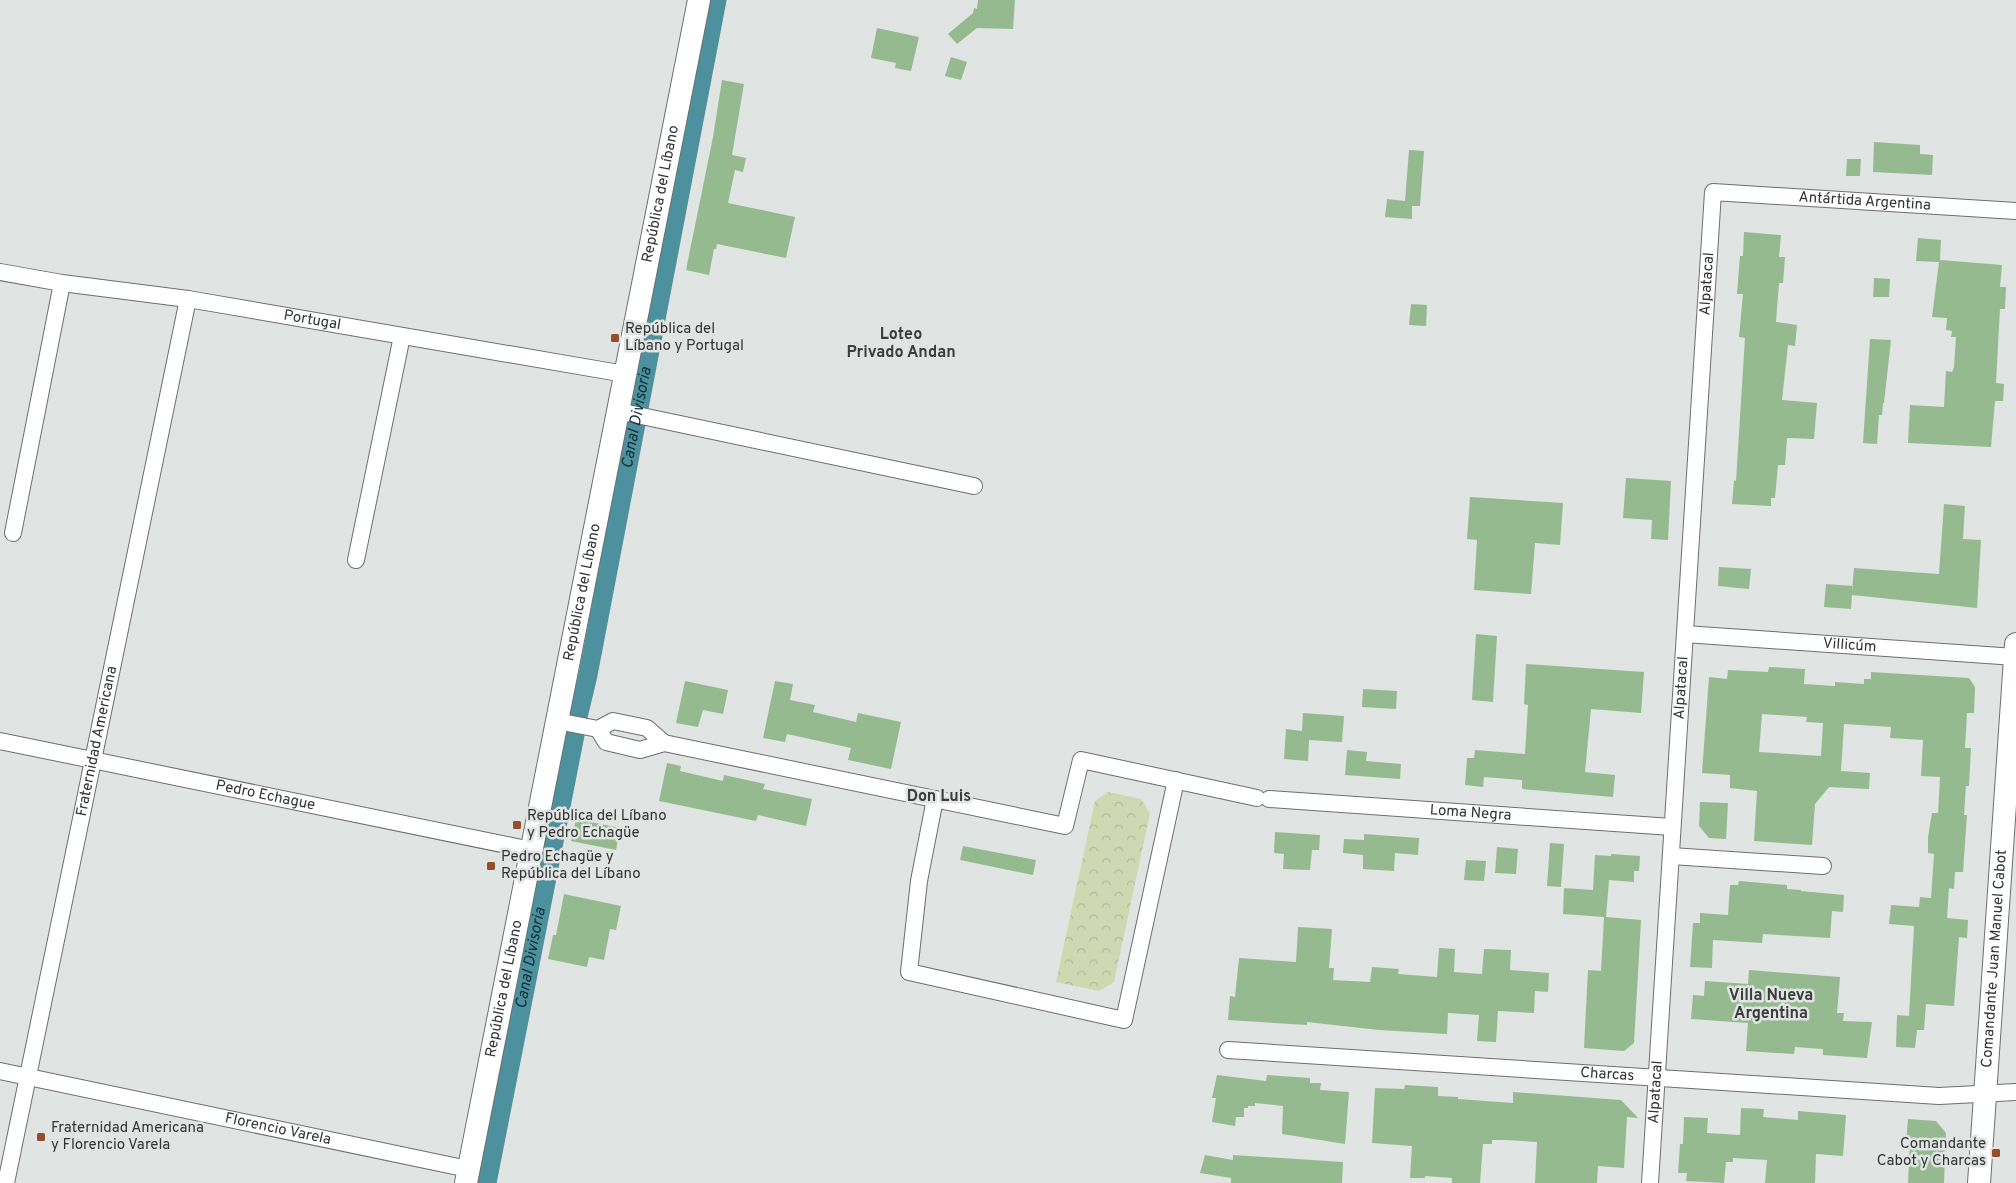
<svg xmlns="http://www.w3.org/2000/svg" width="2016" height="1183" font-family="Overpass,sans-serif">
	<style>
		.park { fill: url(#park-crowns) }
		.lines { fill: none; stroke-linecap: round; stroke-linejoin: round }
		.canal { stroke: #4e919e; stroke-width: 19 }
		.building { fill: #96ba90; fill-rule: evenodd }
		.minor-casing { stroke: #6c6f6e; stroke-width: 18 }
		.secondary-casing { stroke: #6c6f6e; stroke-width: 24 }
		.minor { stroke: #fff; stroke-width: 16 }
		.secondary { stroke: #fff; stroke-width: 22 }
		.poi-dot { fill: #954e29; stroke: #e0e4e2; stroke-width: 2 }
		.labels { text-anchor: middle; dominant-baseline: central; stroke-width: 5; stroke-linejoin: round; paint-order: stroke }
		.street-label { font-size: 15px; fill: #323332; stroke: #e0e4e2 }
		.poi-label { font-size: 15px; fill: #323332; stroke: #e0e4e2; text-anchor: start }
		.neighbourhood-label { font-size: 16px; font-weight: bold; fill: #3a3d3c; stroke: #e0e4e2 }
		.water-label { font-size: 16px; font-style: italic; fill: #0c2e34; stroke: #e0e4e2 }
	</style>
	<defs>
		<pattern id="park-crowns" width="20" height="18" patternUnits="userSpaceOnUse" patternTransform="scale(1.25)"><rect width="20" height="18" fill="#d0d8b2"/><path d="M2 6a3 3 0 1 1 6 0M12 15a3 3 0 1 1 6 0" fill="none" stroke="#b3ba9a"/></pattern>
	</defs>
	<rect width="100%" height="100%" fill="#e0e4e2"/>
	<path class="park" d="M 1108,792 L 1141,799 L 1150,813 L 1114,982 L 1099,991 L 1056,982 L 1095,801 Z"/>
	<g class="lines">
		<g class="canal">
			<path id="s1" d="M 578,717 L 588,675 L 717,0"/>
			<path id="s2" d="M 487,1183 L 575,735"/>
		</g>
	</g>
	<path class="building" d="M 978,0 L 1015,0 L 1013,29 L 977,28 L 957,44 L 948,34 L 973,13 L 974,8 L 977,9 Z
		M 877,28 L 919,37 L 911,71 L 895,68 L 896,63 L 871,58 Z
		M 951,57 L 967,62 L 961,80 L 945,76 Z
		M 722,80 L 744,84 L 732,155 L 746,158 L 743,172 L 735,170 L 728,203 L 795,217 L 786,258 L 717,244 L 716,249 L 714,249 L 709,275 L 686,270 L 713,137 Z
		M 1874,142 L 1920,145 L 1920,154 L 1933,155 L 1932,175 L 1873,172 Z
		M 1409,150 L 1424,151 L 1420,206 L 1412,206 L 1412,219 L 1385,217 L 1387,199 L 1405,201 Z
		M 1847,159 L 1861,159 L 1860,176 L 1846,176 Z
		M 1744,232 L 1781,235 L 1779,257 L 1785,257 L 1783,283 L 1779,283 L 1776,322 L 1797,325 L 1795,346 L 1788,345 L 1782,400 L 1817,403 L 1814,439 L 1787,438 L 1785,465 L 1778,465 L 1775,498 L 1771,498 L 1771,506 L 1732,504 L 1734,480 L 1736,481 L 1745,338 L 1739,337 L 1743,294 L 1737,294 L 1740,256 L 1743,256 Z
		M 1918,238 L 1941,240 L 1940,260 L 2002,265 L 2000,287 L 2006,287 L 2005,309 L 2000,309 L 1996,383 L 2004,384 L 2003,401 L 1995,401 L 1991,447 L 1908,443 L 1910,405 L 1944,407 L 1946,371 L 1952,372 L 1954,367 L 1956,337 L 1951,337 L 1952,331 L 1946,330 L 1947,318 L 1932,317 L 1939,262 L 1916,261 Z
		M 1874,278 L 1890,279 L 1889,297 L 1873,297 Z
		M 1411,304 L 1427,305 L 1426,326 L 1409,325 Z
		M 1870,339 L 1891,340 L 1884,403 L 1883,403 L 1882,415 L 1879,415 L 1877,444 L 1863,443 Z
		M 1626,478 L 1671,481 L 1668,540 L 1651,539 L 1652,520 L 1623,518 Z
		M 1470,497 L 1563,503 L 1560,545 L 1535,543 L 1531,594 L 1474,590 L 1477,540 L 1467,539 Z
		M 1944,504 L 1965,506 L 1963,539 L 1981,540 L 1977,608 L 1852,595 L 1851,609 L 1824,607 L 1826,584 L 1853,586 L 1852,591 L 1854,568 L 1939,574 Z
		M 1719,567 L 1751,569 L 1749,589 L 1718,586 Z
		M 1476,634 L 1497,636 L 1493,702 L 1472,700 Z
		M 1526,664 L 1644,672 L 1641,713 L 1591,709 L 1585,772 L 1615,775 L 1613,797 L 1522,789 L 1522,780 L 1484,777 L 1483,787 L 1465,785 L 1467,758 L 1474,758 L 1475,750 L 1525,754 L 1528,705 L 1524,704 Z
		M 1769,667 L 1805,669 L 1804,684 L 1835,686 L 1835,682 L 1864,684 L 1864,679 L 1871,679 L 1871,672 L 1969,678 L 1975,687 L 1974,713 L 1967,713 L 1965,748 L 1971,748 L 1969,786 L 1966,786 L 1964,815 L 1967,815 L 1963,872 L 1955,872 L 1954,889 L 1949,888 L 1947,918 L 1968,920 L 1967,938 L 1959,937 L 1954,1006 L 1926,1004 L 1924,1030 L 1917,1030 L 1915,1048 L 1896,1047 L 1897,1015 L 1909,1016 L 1914,926 L 1889,924 L 1891,905 L 1919,907 L 1920,897 L 1931,898 L 1934,854 L 1928,853 L 1928,837 L 1932,813 L 1938,813 L 1940,777 L 1921,776 L 1923,740 L 1890,738 L 1891,727 L 1844,724 L 1841,771 L 1870,773 L 1869,789 L 1829,787 L 1815,804 L 1812,845 L 1754,841 L 1757,791 L 1730,788 L 1730,775 L 1702,773 L 1709,677 L 1727,679 L 1728,670 L 1768,672 ZM 1762,714 L 1807,717 L 1806,722 L 1823,723 L 1821,756 L 1759,752 Z
		M 685,681 L 728,690 L 723,714 L 703,710 L 698,727 L 676,723 Z
		M 775,681 L 793,684 L 790,700 L 815,705 L 813,712 L 856,722 L 858,713 L 901,722 L 891,769 L 848,760 L 851,748 L 787,734 L 785,742 L 763,738 Z
		M 1363,689 L 1397,691 L 1396,709 L 1362,707 Z
		M 1303,713 L 1344,716 L 1342,742 L 1309,740 L 1308,761 L 1284,759 L 1286,729 L 1302,731 Z
		M 1347,750 L 1367,752 L 1366,761 L 1401,764 L 1400,779 L 1345,775 Z
		M 667,763 L 681,766 L 680,771 L 723,781 L 724,775 L 765,784 L 763,789 L 812,799 L 806,826 L 758,815 L 756,821 L 659,801 Z
		M 1700,802 L 1728,803 L 1726,839 L 1709,838 L 1699,826 Z
		M 576,819 L 620,828 L 616,850 L 571,841 Z
		M 1275,832 L 1320,835 L 1319,850 L 1312,850 L 1310,870 L 1283,869 L 1284,854 L 1274,853 Z
		M 1364,834 L 1419,838 L 1418,855 L 1395,853 L 1394,871 L 1363,869 L 1363,855 L 1343,853 L 1344,839 L 1364,840 Z
		M 1550,843 L 1564,844 L 1561,887 L 1547,886 Z
		M 963,846 L 1036,860 L 1033,875 L 960,860 Z
		M 1497,847 L 1518,849 L 1516,874 L 1495,873 Z
		M 1611,854 L 1640,856 L 1639,871 L 1634,871 L 1634,882 L 1609,880 L 1606,917 L 1641,920 L 1634,1043 L 1624,1051 L 1584,1048 L 1588,970 L 1601,971 L 1604,917 L 1563,914 L 1564,888 L 1593,890 L 1595,855 L 1611,856 Z
		M 1466,860 L 1486,861 L 1484,881 L 1464,880 Z
		M 1739,881 L 1787,885 L 1787,889 L 1801,890 L 1801,891 L 1844,895 L 1843,912 L 1832,911 L 1830,938 L 1763,934 L 1762,943 L 1713,940 L 1712,968 L 1690,967 L 1693,923 L 1700,923 L 1700,913 L 1728,915 L 1730,885 L 1738,885 Z
		M 564,894 L 621,906 L 616,930 L 610,929 L 604,960 L 589,957 L 587,967 L 548,959 L 553,935 L 556,935 Z
		M 1298,927 L 1332,929 L 1329,968 L 1334,968 L 1333,980 L 1370,982 L 1372,967 L 1399,969 L 1398,974 L 1437,977 L 1439,948 L 1455,949 L 1454,972 L 1482,974 L 1484,949 L 1511,950 L 1510,970 L 1549,973 L 1548,992 L 1535,991 L 1534,1013 L 1498,1011 L 1496,1042 L 1477,1041 L 1479,1015 L 1448,1013 L 1447,1034 L 1379,1030 L 1307,1022 L 1307,1025 L 1228,1020 L 1230,996 L 1235,997 L 1239,958 L 1296,962 Z
		M 1749,970 L 1840,977 L 1837,1013 L 1844,1013 L 1843,1021 L 1872,1022 L 1867,1058 L 1823,1055 L 1823,1049 L 1795,1047 L 1794,1054 L 1746,1051 L 1748,1023 L 1691,1019 L 1693,995 L 1704,996 L 1705,981 L 1748,984 Z
		M 1217,1075 L 1266,1081 L 1267,1075 L 1310,1078 L 1310,1083 L 1321,1083 L 1320,1090 L 1349,1092 L 1345,1144 L 1282,1134 L 1283,1106 L 1255,1103 L 1255,1106 L 1248,1106 L 1248,1108 L 1244,1108 L 1244,1117 L 1236,1117 L 1235,1126 L 1212,1122 L 1216,1098 L 1212,1098 Z
		M 1405,1085 L 1438,1087 L 1438,1096 L 1458,1097 L 1458,1099 L 1513,1103 L 1513,1092 L 1621,1100 L 1638,1118 L 1627,1117 L 1624,1168 L 1598,1166 L 1597,1183 L 1535,1183 L 1537,1142 L 1506,1140 L 1492,1140 L 1492,1144 L 1483,1144 L 1480,1183 L 1452,1183 L 1452,1178 L 1425,1176 L 1425,1178 L 1410,1178 L 1412,1146 L 1372,1143 L 1375,1088 L 1404,1089 Z
		M 1741,1108 L 1764,1109 L 1763,1117 L 1798,1120 L 1798,1111 L 1846,1115 L 1843,1156 L 1816,1154 L 1815,1183 L 1765,1183 L 1767,1160 L 1733,1158 L 1733,1162 L 1726,1162 L 1724,1183 L 1686,1181 L 1687,1173 L 1678,1173 L 1680,1144 L 1683,1144 L 1684,1117 L 1708,1118 L 1707,1133 L 1740,1135 Z
		M 1908,1119 L 1936,1121 L 1946,1133 L 1944,1183 L 1908,1183 L 1910,1142 L 1906,1142 Z
		M 1205,1155 L 1233,1160 L 1233,1155 L 1343,1162 L 1342,1183 L 1231,1183 L 1231,1178 L 1200,1173 Z"/>
	<g class="lines">
		<g class="minor-casing">
			<g id="minor">
				<path id="s3" d="M 0,272 L 62,283 L 188,299 L 625,374"/>
				<path d="M 618,411 L 974,486"/>
				<path d="M 13,533 L 62,283"/>
				<path d="M 356,560 L 402,336"/>
				<path id="s4" d="M 1685,634 L 2015,657"/>
				<path d="M 557,721 L 598,729 L 613,721 L 647,728 L 664,743"/>
				<path d="M 598,729 L 606,742 L 640,750 L 664,743 L 1065,826 L 1081,760 L 1257,798"/>
				<path id="s5" d="M 0,741 L 531,850"/>
				<path d="M 935,799 L 919,881 L 909,972 L 1124,1020 L 1176,780"/>
				<path id="s6" d="M 1269,799 L 1672,827"/>
				<path d="M 1671,856 L 1823,866"/>
				<path id="s7" d="M 1228,1050 L 1939,1096 L 2016,1092"/>
				<path id="s8" d="M 0,1071 L 468,1169"/>
				<path id="s9" d="M 6,1183 L 188,299"/>
				<path id="s10" d="M 1650,1183 L 1713,192 L 2016,211"/>
			</g>
		</g>
		<g class="secondary-casing">
			<g id="secondary">
				<path id="s11" d="M 466,1183 L 699,0"/>
				<path id="s12" d="M 1979,1183 L 2016,644"/>
			</g>
		</g>
		<use href="#minor" class="minor"/>
		<use href="#secondary" class="secondary"/>
	</g>
	<g class="poi-dot">
		<rect x="610" y="333" width="10" height="10" rx="2.5"/>
		<rect x="512" y="820" width="10" height="10" rx="2.5"/>
		<rect x="486" y="861" width="10" height="10" rx="2.5"/>
		<rect x="36" y="1132" width="10" height="10" rx="2.5"/>
		<rect x="1991" y="1148" width="10" height="10" rx="2.5"/>
	</g>
	<g class="labels">
		<g class="street-label">
			<text stroke="none"><textPath href="#s11" startOffset="1008">República del Líbano</textPath></text>
			<text stroke="none"><textPath href="#s10" startOffset="1145">Antártida Argentina</textPath></text>
			<text stroke="none"><textPath href="#s10" startOffset="901">Alpatacal</textPath></text>
			<text stroke="none"><textPath href="#s3" startOffset="316">Portugal</textPath></text>
			<text stroke="none"><textPath href="#s11" startOffset="602">República del Líbano</textPath></text>
			<text stroke="none"><textPath href="#s4" startOffset="165">Villicúm</textPath></text>
			<text stroke="none"><textPath href="#s10" startOffset="496">Alpatacal</textPath></text>
			<text stroke="none"><textPath href="#s9" startOffset="451">Fraternidad Americana</textPath></text>
			<text stroke="none"><textPath href="#s5" startOffset="271">Pedro Echague</textPath></text>
			<text stroke="none"><textPath href="#s6" startOffset="202">Loma Negra</textPath></text>
			<text stroke="none"><textPath href="#s12" startOffset="225">Comandante Juan Manuel Cabot</textPath></text>
			<text stroke="none"><textPath href="#s11" startOffset="198">República del Líbano</textPath></text>
			<text stroke="none"><textPath href="#s7" startOffset="380">Charcas</textPath></text>
			<text stroke="none"><textPath href="#s10" startOffset="91">Alpatacal</textPath></text>
			<text stroke="none"><textPath href="#s8" startOffset="284">Florencio Varela</textPath></text>
		</g>
		<g class="poi-label">
			<text x="625" y="329">República del<tspan x="625" dy="17">Líbano y Portugal</tspan></text>
			<text x="527" y="816">República del Líbano<tspan x="527" dy="17">y Pedro Echagüe</tspan></text>
			<text x="501" y="857">Pedro Echagüe y<tspan x="501" dy="17">República del Líbano</tspan></text>
			<text x="51" y="1128">Fraternidad Americana<tspan x="51" dy="17">y Florencio Varela</tspan></text>
			<text x="1986" y="1144" text-anchor="end">Comandante<tspan x="1986" dy="17">Cabot y Charcas</tspan></text>
		</g>
		<g class="neighbourhood-label">
			<text x="901" y="335">Loteo<tspan x="901" dy="18">Privado Andan</tspan></text>
			<text x="939" y="797">Don Luis</text>
			<text x="1771" y="996">Villa Nueva<tspan x="1771" dy="18">Argentina</tspan></text>
		</g>
		<g class="water-label">
			<text stroke="none"><textPath href="#s1" startOffset="305">Canal Divisoria</textPath></text>
			<text stroke="none"><textPath href="#s2" startOffset="229">Canal Divisoria</textPath></text>
		</g>
	</g>
</svg>
